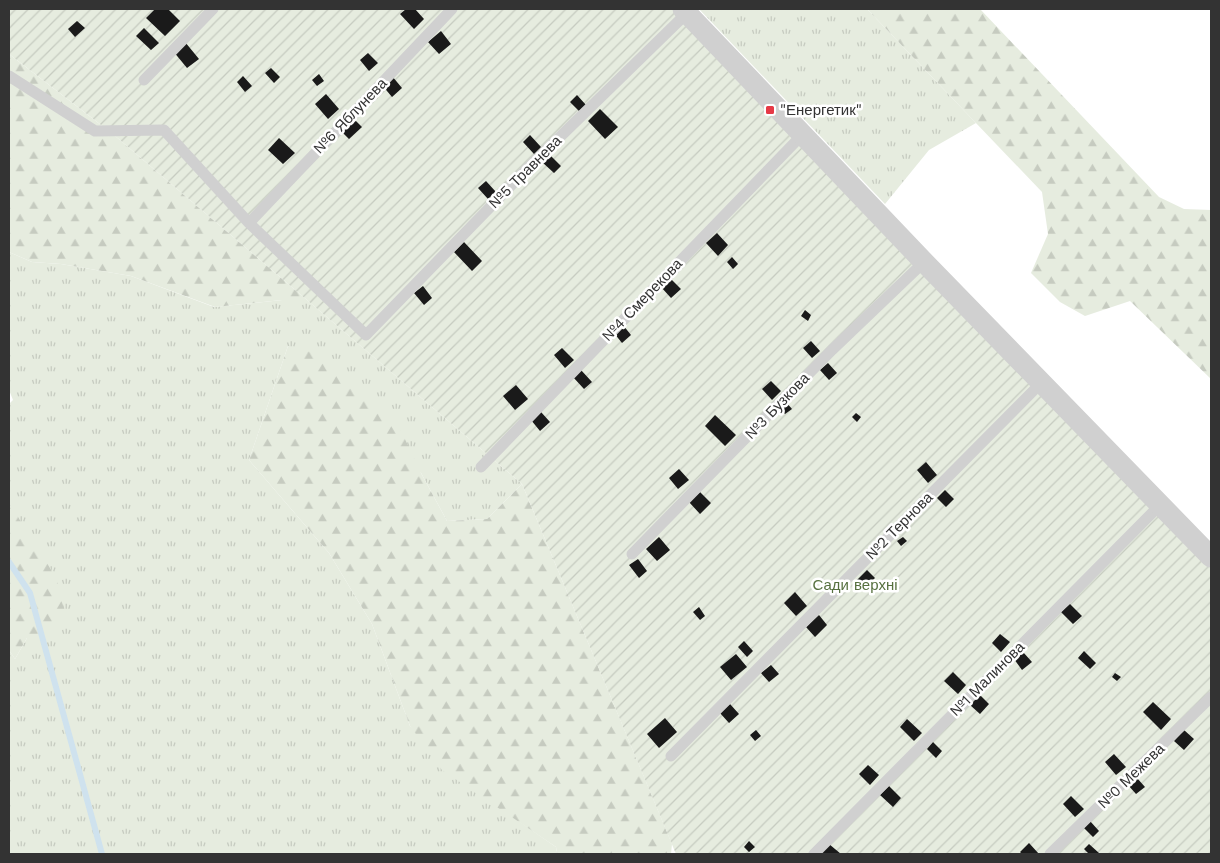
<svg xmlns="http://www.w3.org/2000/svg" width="1220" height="863" font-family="'Work Sans',sans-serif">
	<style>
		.grass { fill: url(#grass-tufts) }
		.forest { fill: url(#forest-firs) }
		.garden { fill: url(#garden-furrows) }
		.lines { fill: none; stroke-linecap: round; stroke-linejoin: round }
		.stream { stroke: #cfe2ee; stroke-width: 6 }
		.building { fill: #1a1a1a }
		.lane { stroke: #d0d0d0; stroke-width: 11 }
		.street { stroke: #d0d0d0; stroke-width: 21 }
		.poi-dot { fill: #e63946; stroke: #fff; stroke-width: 2 }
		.labels { text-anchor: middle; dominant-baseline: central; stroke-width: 5; stroke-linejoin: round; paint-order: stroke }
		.poi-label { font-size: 15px; fill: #333; stroke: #fff; text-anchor: start }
		.street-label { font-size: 15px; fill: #333; stroke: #fff }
		.park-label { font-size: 15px; fill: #56703f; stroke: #fff }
	</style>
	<defs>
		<pattern id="grass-tufts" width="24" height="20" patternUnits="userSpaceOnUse" patternTransform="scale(1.25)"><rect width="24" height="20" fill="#e6ecdf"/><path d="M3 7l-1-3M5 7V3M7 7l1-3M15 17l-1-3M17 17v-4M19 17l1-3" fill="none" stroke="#c6cbc0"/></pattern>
		<pattern id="forest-firs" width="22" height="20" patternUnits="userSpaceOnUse" patternTransform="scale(1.25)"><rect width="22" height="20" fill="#e6ecdf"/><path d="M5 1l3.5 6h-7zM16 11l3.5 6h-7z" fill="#c6cbc0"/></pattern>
		<pattern id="garden-furrows" width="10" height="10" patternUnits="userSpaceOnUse" patternTransform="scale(1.25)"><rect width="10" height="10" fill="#e6ecdf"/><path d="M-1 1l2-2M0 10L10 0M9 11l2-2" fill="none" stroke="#c6cbc0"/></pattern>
	</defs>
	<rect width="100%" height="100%" fill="#fff"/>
	<path class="grass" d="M 699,9 L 867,9 L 976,123 L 929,150 L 885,204 Z
		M 9,252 L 32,262 L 61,264 L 131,276 L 214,307 L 282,300 L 307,300 L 522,484 L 487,519 L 447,521 L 421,473 L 288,346 L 249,460 L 329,553 L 372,624 L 410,726 L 501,809 L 556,847 L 557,854 L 9,854 L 9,650 L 15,659 L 27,638 L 9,503 L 9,404 L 13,400 L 9,390 Z"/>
	<path class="forest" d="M 867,9 L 980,9 L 1159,197 L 1184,209 L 1211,210 L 1211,379 L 1130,301 L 1085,316 L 1060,302 L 1031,273 L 1048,234 L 1042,192 Z
		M 9,54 L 114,135 L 307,300 L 282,300 L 215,307 L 131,276 L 61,264 L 32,262 L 9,252 Z
		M 288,346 L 327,356 L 397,422 L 421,473 L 447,521 L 487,519 L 522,484 L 672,844 L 671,854 L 557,854 L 556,847 L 442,770 L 410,726 L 372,624 L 329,553 L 249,460 Z
		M 9,503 L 56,577 L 67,622 L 27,638 L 15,659 L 9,650 Z"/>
	<path class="garden" d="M 9,9 L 672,9 L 1211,565 L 1211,854 L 676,854 L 522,484 L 114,135 L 9,54 Z"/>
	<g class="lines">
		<path class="stream" d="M 9,562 L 30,593 L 102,854"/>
	</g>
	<path class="building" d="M 155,9 L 168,9 L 180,21 L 165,36 L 146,18 Z
		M 406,9 L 415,9 L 424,19 L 414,29 L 400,14 Z
		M 77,21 L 85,28 L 75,37 L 68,29 Z
		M 144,28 L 159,43 L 151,50 L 136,36 Z
		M 441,31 L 451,44 L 439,54 L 428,42 Z
		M 185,42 L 199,59 L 187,68 L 173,51 Z
		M 368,53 L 378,63 L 369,71 L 360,60 Z
		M 271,68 L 280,77 L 274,83 L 265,73 Z
		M 319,74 L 324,81 L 317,86 L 312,80 Z
		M 243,76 L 252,86 L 245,92 L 237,82 Z
		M 392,76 L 402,88 L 392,97 L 382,85 Z
		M 326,94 L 339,109 L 328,119 L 315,104 Z
		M 577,95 L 586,105 L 579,111 L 570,102 Z
		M 600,109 L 618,127 L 605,139 L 588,121 Z
		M 352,117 L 362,127 L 349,139 L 339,129 Z
		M 530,135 L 541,147 L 534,154 L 523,142 Z
		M 279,138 L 295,153 L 283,164 L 268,150 Z
		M 549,154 L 561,166 L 554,173 L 542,162 Z
		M 486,181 L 496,192 L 488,199 L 478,188 Z
		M 717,233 L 728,245 L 718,256 L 706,243 Z
		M 464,242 L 482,261 L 472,271 L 454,252 Z
		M 732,257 L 738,264 L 733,269 L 727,262 Z
		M 670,278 L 681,289 L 671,298 L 661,287 Z
		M 423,286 L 432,298 L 424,305 L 414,293 Z
		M 805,310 L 811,315 L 808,321 L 801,316 Z
		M 623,325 L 631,335 L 622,343 L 614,333 Z
		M 811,341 L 820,351 L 812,358 L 803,348 Z
		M 562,348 L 574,360 L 565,368 L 554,355 Z
		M 828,363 L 837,373 L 829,380 L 820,370 Z
		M 581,370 L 592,382 L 584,389 L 573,377 Z
		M 771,381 L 781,391 L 772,400 L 762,389 Z
		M 516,385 L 528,399 L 515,410 L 503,396 Z
		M 786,402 L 792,409 L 785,414 L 779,408 Z
		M 541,412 L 550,422 L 540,431 L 531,420 Z
		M 856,413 L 861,417 L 857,422 L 852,417 Z
		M 715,415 L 736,435 L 725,446 L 705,426 Z
		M 926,462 L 937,475 L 928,483 L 917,470 Z
		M 679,469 L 689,480 L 678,489 L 669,478 Z
		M 945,490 L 954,499 L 946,507 L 937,498 Z
		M 700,492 L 711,503 L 700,514 L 689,502 Z
		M 659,537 L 670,550 L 657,561 L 646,549 Z
		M 903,537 L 907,541 L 901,546 L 897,541 Z
		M 638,559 L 647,571 L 639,578 L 629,565 Z
		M 867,570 L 875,578 L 861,591 L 854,583 Z
		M 795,592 L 807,606 L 796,616 L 784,603 Z
		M 1070,604 L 1082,616 L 1073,624 L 1061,612 Z
		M 699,607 L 705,616 L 700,620 L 693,612 Z
		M 819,615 L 827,625 L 815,637 L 806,627 Z
		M 1000,634 L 1010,642 L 1001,652 L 992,643 Z
		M 744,641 L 753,651 L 747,657 L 738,647 Z
		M 1084,651 L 1096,663 L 1090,669 L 1078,658 Z
		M 1023,652 L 1032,662 L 1022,670 L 1014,659 Z
		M 736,654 L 747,667 L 731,680 L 720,667 Z
		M 771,665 L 779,674 L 769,682 L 761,673 Z
		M 953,672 L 966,685 L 958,694 L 944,681 Z
		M 1115,673 L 1121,677 L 1117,681 L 1112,677 Z
		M 980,695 L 989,704 L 980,714 L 970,705 Z
		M 1153,702 L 1171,719 L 1161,730 L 1143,712 Z
		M 730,704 L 739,714 L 729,723 L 720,713 Z
		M 665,718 L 677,732 L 659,748 L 647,734 Z
		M 907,719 L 922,733 L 914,741 L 900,727 Z
		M 756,730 L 761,736 L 755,741 L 750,735 Z
		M 1184,730 L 1194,739 L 1184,750 L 1174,741 Z
		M 933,742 L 942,751 L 936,758 L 927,749 Z
		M 1114,754 L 1126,767 L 1116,775 L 1105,762 Z
		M 868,765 L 879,775 L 870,785 L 859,774 Z
		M 1137,778 L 1145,787 L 1136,794 L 1128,785 Z
		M 889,786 L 901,798 L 893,807 L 880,795 Z
		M 1071,796 L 1084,809 L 1075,817 L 1063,804 Z
		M 1090,821 L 1099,831 L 1093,837 L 1084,828 Z
		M 749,841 L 755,847 L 749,852 L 744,847 Z
		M 1029,843 L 1039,854 L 1022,854 L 1020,852 Z
		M 829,844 L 841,854 L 823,854 L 821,852 Z
		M 1089,844 L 1099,853 L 1098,854 L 1089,854 L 1084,849 Z"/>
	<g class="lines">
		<path class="lane" d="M 9,76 L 95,131 L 164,130 L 249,223 L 366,335 L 527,169 L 687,13
			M 144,80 L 213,9
			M 249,223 L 452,9
			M 481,467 L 803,134
			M 632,554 L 832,350 L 924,262
			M 671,756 L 1042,382
			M 814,854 L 1161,504
			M 1050,854 L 1211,697"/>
		<path class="street" d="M 683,9 L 924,262 L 1211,557"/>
	</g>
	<rect class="poi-dot" x="765" y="105" width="10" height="10" rx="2.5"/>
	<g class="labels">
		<g class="poi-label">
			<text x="780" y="110">"Енергетик"</text>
		</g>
		<g class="street-label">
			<text transform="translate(350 116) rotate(-46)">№6 Яблунева</text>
			<text transform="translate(525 172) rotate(-45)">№5 Травнева</text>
			<text transform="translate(642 300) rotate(-46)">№4 Смерекова</text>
			<text transform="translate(777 406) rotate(-46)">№3 Бузкова</text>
			<text transform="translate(899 526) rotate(-45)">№2 Тернова</text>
			<text transform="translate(987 679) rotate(-45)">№1 Малинова</text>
			<text transform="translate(1131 776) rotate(-44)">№0 Межева</text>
		</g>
		<g class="park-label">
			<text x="855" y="585">Сади верхні</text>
		</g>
	</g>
	<rect width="1220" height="863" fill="none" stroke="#333333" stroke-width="20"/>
</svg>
